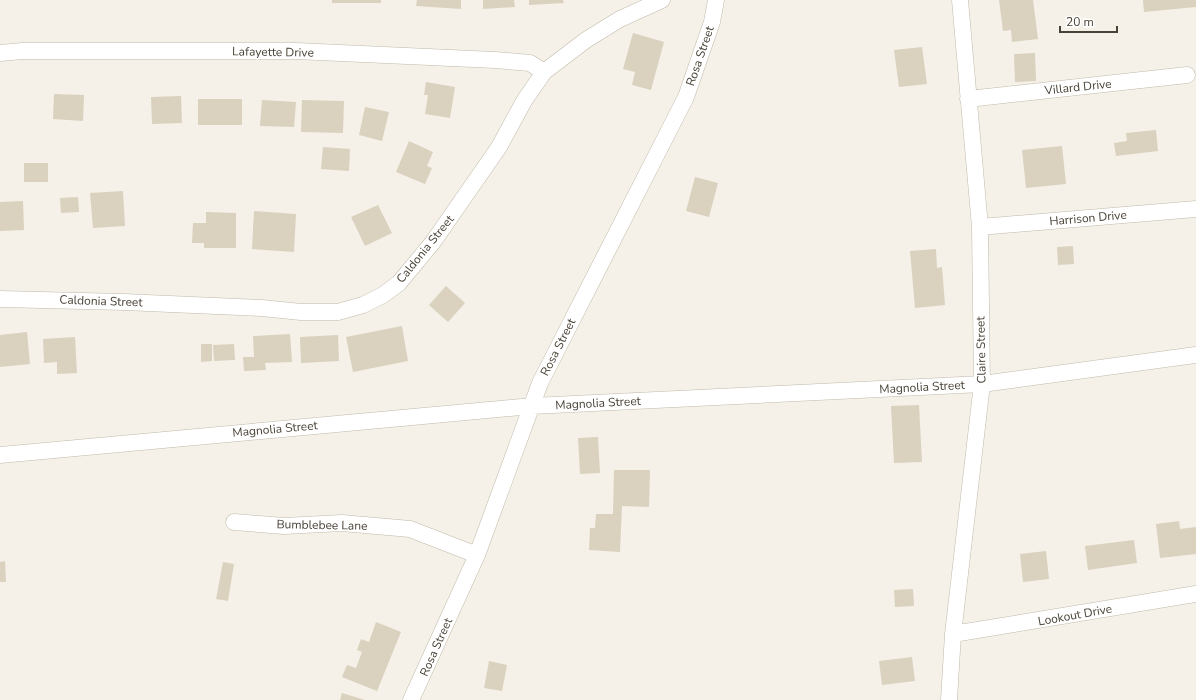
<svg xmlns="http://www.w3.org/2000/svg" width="1196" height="700" font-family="'Nunito Sans',sans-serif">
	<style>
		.building { fill: #dad1bf }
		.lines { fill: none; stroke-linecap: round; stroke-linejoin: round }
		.street-casing { stroke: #c1baaa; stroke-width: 17 }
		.street { stroke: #fff; stroke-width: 16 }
		.labels { text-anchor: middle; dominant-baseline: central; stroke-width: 3; stroke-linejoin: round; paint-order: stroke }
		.street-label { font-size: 12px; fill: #494236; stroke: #fff }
	</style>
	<rect width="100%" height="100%" fill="#f5f1e8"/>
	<path class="building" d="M 332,0 L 381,0 L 381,3 L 332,3 Z
		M 417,0 L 461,0 L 461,9 L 416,6 Z
		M 483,0 L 514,0 L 515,7 L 483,9 Z
		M 529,0 L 563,0 L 564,3 L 529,5 Z
		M 999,0 L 1033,0 L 1038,39 L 1012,42 L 1011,30 L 1003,31 Z
		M 1143,0 L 1196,0 L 1196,7 L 1144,12 Z
		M 633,33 L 664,42 L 651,90 L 632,85 L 635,72 L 623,69 Z
		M 922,47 L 927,84 L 899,87 L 894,50 Z
		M 1035,53 L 1036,81 L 1015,82 L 1014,54 Z
		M 426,82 L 455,87 L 450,118 L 425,114 L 428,95 L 424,95 Z
		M 54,94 L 84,95 L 83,121 L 53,119 Z
		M 181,96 L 182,123 L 152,124 L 151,97 Z
		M 198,99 L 242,99 L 242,125 L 198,125 Z
		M 262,100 L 296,102 L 294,127 L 260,126 Z
		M 302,100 L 344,101 L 343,133 L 301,132 Z
		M 365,107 L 389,112 L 382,141 L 359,135 Z
		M 1156,130 L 1158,151 L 1116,156 L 1114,143 L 1127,141 L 1126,133 Z
		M 409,141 L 433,152 L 427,166 L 432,168 L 425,184 L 396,172 Z
		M 1062,146 L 1066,184 L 1026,188 L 1022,150 Z
		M 323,147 L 350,149 L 349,171 L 321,169 Z
		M 24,163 L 48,163 L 48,182 L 24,182 Z
		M 695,177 L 718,183 L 709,217 L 686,211 Z
		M 123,191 L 125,226 L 93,228 L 90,193 Z
		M 78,197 L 79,212 L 61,213 L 60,198 Z
		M 23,201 L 24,230 L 0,231 L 0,202 Z
		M 378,205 L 392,233 L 365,246 L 351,217 Z
		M 254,211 L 296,214 L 294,252 L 252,249 Z
		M 206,212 L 236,213 L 236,248 L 204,248 L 204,243 L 192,243 L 193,223 L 206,223 Z
		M 1073,246 L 1074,264 L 1058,265 L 1057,247 Z
		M 936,249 L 937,268 L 942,267 L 945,305 L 915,308 L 910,251 Z
		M 446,286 L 465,303 L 448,322 L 429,305 Z
		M 402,326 L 408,361 L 353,372 L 346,337 Z
		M 27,332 L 30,364 L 0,367 L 0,335 Z
		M 290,334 L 292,362 L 265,363 L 266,370 L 244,371 L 243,357 L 254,357 L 253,336 Z
		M 338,335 L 339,361 L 301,363 L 300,337 Z
		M 75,337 L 77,373 L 57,374 L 57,362 L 44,363 L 43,339 Z
		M 201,344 L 212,344 L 212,361 L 201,362 Z
		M 234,344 L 235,360 L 214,361 L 213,345 Z
		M 919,405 L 922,462 L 894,463 L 891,406 Z
		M 598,437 L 600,473 L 580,474 L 578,438 Z
		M 614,470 L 650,470 L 649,507 L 622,506 L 620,552 L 589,550 L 590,528 L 595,528 L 596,514 L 613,514 Z
		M 1179,521 L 1180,529 L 1196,527 L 1196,554 L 1160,558 L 1156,524 Z
		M 1134,540 L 1137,563 L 1088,570 L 1085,546 Z
		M 1046,551 L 1049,579 L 1023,582 L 1020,554 Z
		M 5,561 L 6,582 L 0,582 L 0,562 Z
		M 223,562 L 234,564 L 228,601 L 216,599 Z
		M 913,589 L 914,606 L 895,607 L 894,590 Z
		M 376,622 L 401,632 L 377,691 L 342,677 L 347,665 L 356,668 L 362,652 L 357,650 L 361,639 L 369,642 Z
		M 912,657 L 915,681 L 882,685 L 879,661 Z
		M 489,661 L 507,665 L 502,691 L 484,688 Z
		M 342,693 L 365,700 L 340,700 Z"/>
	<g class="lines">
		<g class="street-casing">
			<path id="street" d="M 0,53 L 22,51 L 296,51 L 495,60 L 530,63 L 544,72
				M 968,99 L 1187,75
				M 980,227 L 1196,209
				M 0,299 L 124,302 L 262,308 L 301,312 L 338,312 L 363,305 L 383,295 L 399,283 L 433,242 L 499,147 L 524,101 L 544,72 L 586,40 L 620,19 L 662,0
				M 0,455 L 532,406 L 982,384 L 1196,355
				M 234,522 L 284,526 L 342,523 L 410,529 L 477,555
				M 953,634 L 1196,594
				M 411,700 L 477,555 L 540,383 L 686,97 L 712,22 L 716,0
				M 949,700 L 953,634 L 982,384 L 980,227 L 960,0"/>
		</g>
		<use href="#street" class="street"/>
	</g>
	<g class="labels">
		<g class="street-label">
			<text transform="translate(273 52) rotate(1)">Lafayette Drive</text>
			<text transform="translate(700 56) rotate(-71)">Rosa Street</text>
			<text transform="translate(1078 87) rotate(-6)">Villard Drive</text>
			<text transform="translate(1088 218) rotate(-5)">Harrison Drive</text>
			<text transform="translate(425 249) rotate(-51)">Caldonia Street</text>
			<text transform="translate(101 301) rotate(2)">Caldonia Street</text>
			<text transform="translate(558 347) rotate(-63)">Rosa Street</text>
			<text transform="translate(981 350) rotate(-91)">Claire Street</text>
			<text transform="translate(922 387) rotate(-3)">Magnolia Street</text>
			<text transform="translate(598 403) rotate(-3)">Magnolia Street</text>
			<text transform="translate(275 429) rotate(-5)">Magnolia Street</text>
			<text transform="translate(322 525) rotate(1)">Bumblebee Lane</text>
			<text transform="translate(1075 615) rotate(-10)">Lookout Drive</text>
			<text transform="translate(436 647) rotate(-66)">Rosa Street</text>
		</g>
	</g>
	<path d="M1060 26v6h57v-6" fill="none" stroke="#494236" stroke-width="2"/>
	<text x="1066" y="26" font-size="12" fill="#494236" stroke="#ffffff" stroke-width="3" paint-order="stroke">20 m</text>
</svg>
